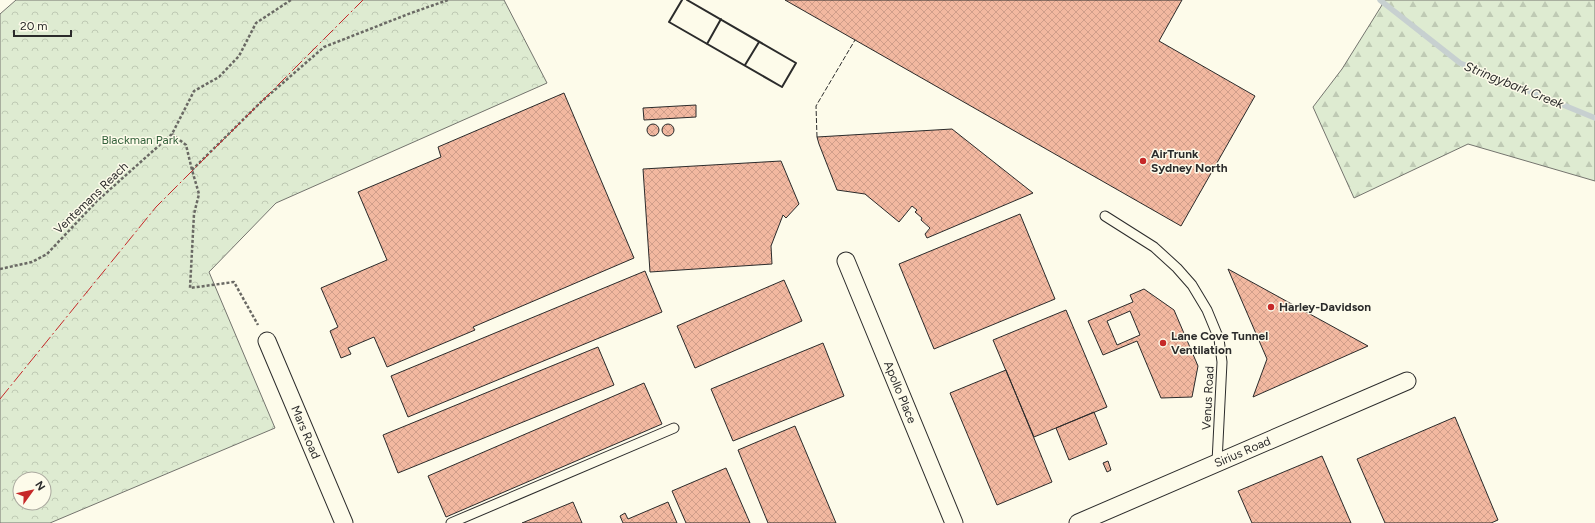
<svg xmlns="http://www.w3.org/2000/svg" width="1595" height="523" font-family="Figtree,sans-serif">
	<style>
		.forest { fill: url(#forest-firs); stroke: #74746e }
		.park { fill: url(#park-crowns); stroke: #74746e; fill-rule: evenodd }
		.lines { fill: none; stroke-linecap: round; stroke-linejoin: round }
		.stream { stroke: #c7d0d0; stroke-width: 5.5 }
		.building { fill: url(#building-cross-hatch); stroke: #2b2b2b; fill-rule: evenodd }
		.lane-casing { stroke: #2b2b2b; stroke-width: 11 }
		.street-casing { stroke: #2b2b2b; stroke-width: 19 }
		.path { stroke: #6a6964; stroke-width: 2.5; stroke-dasharray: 3 2; stroke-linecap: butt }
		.lane { stroke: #fdfbea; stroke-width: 9 }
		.street { stroke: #fdfbea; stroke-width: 17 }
		.fence { stroke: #2b2b2b; stroke-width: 1; stroke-dasharray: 5 2; stroke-linecap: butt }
		.wall { stroke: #2b2b2b; stroke-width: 2 }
		.power { stroke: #c62828; stroke-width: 1; stroke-dasharray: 14 3 2 3; stroke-linecap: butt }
		.poi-dot { fill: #c62828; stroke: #fdfbea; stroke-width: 1.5 }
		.labels { text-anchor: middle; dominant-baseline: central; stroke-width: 3; stroke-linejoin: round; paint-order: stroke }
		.park-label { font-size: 12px; fill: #34623c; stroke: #fdfbea }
		.poi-label { font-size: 12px; font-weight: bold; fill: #2b2b2b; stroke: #fdfbea; text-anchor: start }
		.street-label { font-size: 12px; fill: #2b2b2b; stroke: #fdfbea }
		.water-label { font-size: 13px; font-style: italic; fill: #2b2b2b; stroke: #fdfbea }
	</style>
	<defs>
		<pattern id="forest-firs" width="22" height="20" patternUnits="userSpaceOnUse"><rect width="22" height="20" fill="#deebd1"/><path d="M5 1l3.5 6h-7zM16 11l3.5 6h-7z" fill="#bfcab4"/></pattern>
		<pattern id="park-crowns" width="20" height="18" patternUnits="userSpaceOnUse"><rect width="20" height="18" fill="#deebd1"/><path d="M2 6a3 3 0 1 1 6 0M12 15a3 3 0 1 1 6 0" fill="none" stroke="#bfcab4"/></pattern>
		<pattern id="building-cross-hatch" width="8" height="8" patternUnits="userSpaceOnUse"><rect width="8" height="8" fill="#f2b8a0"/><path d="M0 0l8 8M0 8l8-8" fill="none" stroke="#d09e8a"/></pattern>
	</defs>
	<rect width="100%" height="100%" fill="#fdfbea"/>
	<path class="forest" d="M 1381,0 L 1595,0 L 1595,181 L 1468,144 L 1354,198 L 1313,107 L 1342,69 L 1382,5 Z"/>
	<path class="park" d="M 16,0 L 504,0 L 547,83 L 276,203 L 209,272 L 275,428 L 50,523 L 0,523 L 0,14 ZM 20,479 L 44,479 L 44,503 L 20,503 Z"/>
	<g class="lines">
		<path class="stream" d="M 1380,0 L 1460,63 L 1595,118"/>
	</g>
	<path class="building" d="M 785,0 L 1182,0 L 1159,41 L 1255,96 L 1181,226 Z
		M 564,93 L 634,258 L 473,327 L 475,330 L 387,367 L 374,337 L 348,348 L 351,354 L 341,358 L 330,331 L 338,327 L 321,288 L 387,260 L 358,192 L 441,157 L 438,147 Z
		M 696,105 L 696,117 L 644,120 L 643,108 Z
		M647 130a6 6 0 1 1 12 0a6 6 0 1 1-12 0Z
		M662 130a6 6 0 1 1 12 0a6 6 0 1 1-12 0Z
		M 952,129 L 1033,193 L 927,238 L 925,234 L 930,228 L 921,220 L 922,218 L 915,212 L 917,210 L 912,206 L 899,222 L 865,194 L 837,190 L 819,144 L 817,137 Z
		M 781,161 L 799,204 L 786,218 L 783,215 L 771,246 L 772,264 L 650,272 L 643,169 Z
		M 1020,214 L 1055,299 L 934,349 L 899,264 Z
		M 1228,269 L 1368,346 L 1253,397 L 1267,359 Z
		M 645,271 L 662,312 L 408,417 L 391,376 Z
		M 784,280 L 802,321 L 695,368 L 677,326 Z
		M 1144,289 L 1174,310 L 1198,366 L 1192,397 L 1161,398 L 1137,341 L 1103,355 L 1088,321 L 1133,302 L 1130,295 ZM 1130,311 L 1140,335 L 1117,345 L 1107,321 Z
		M 1066,310 L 1107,407 L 1034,437 L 993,340 Z
		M 823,343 L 844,396 L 733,441 L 711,389 Z
		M 598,347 L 614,385 L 398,473 L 383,435 Z
		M 1006,370 L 1052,482 L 997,505 L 950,393 Z
		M 644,383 L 662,424 L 446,517 L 428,476 Z
		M 1094,412 L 1107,444 L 1069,460 L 1056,428 Z
		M 1455,417 L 1498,520 L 1491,523 L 1385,523 L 1357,459 Z
		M 795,426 L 836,523 L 768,523 L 738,450 Z
		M 1322,456 L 1351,523 L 1252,523 L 1238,491 Z
		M 1108,461 L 1111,470 L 1107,472 L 1103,463 Z
		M 726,468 L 750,523 L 686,523 L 672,491 Z
		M 573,502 L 582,523 L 522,523 Z
		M 668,502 L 677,523 L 623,523 L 620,516 L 625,513 L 628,519 Z"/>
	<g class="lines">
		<g class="lane-casing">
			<path id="lane" d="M 1105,216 L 1154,247 L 1177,268 L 1192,285 L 1207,310 L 1219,339 L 1222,362 L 1217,462
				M 451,523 L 674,428"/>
		</g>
		<g class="street-casing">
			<g id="street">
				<path id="s1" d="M 846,261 L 954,523"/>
				<path id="s2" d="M 267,341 L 344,523"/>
				<path id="s3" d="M 1078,523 L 1407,381"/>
			</g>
		</g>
		<path class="path" d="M 172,134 L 186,145 L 192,170 L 199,194 L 194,214 L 190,288 L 234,282 L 258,325
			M 192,170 L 261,102 L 324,47 L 411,13 L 448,0
			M 0,269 L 32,262 L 47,254 L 97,201 L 172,134 L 194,91 L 219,77 L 239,56 L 256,23 L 291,0"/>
		<use href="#lane" class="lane"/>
		<use href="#street" class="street"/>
		<path class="fence" d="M 817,137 L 816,106 L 855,40"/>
		<path class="wall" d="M 682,0 L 669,22 L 782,87 L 796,63 L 687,0
			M 707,44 L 721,19
			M 745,65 L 759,42"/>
		<path class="power" d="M 0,399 L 156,207 L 363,0"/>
	</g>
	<g class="poi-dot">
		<circle cx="1143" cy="161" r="4"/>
		<circle cx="1271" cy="307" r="4"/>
		<circle cx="1163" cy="343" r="4"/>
	</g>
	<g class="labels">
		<g class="park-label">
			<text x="140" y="140">Blackman Park</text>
		</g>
		<g class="poi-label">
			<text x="1151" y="154">AirTrunk<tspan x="1151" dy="14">Sydney North</tspan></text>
			<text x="1279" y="307">Harley-Davidson</text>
			<text x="1171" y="336">Lane Cove Tunnel<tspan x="1171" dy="14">Ventilation</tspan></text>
		</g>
		<g class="street-label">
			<text transform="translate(91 198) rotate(-44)">Ventemans Reach</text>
			<text stroke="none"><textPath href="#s1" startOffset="142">Apollo Place</textPath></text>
			<text transform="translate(1208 398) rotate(-87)">Venus Road</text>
			<text stroke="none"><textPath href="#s2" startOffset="99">Mars Road</textPath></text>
			<text stroke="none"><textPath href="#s3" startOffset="179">Sirius Road</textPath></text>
		</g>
		<g class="water-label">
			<text transform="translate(1514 85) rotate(22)">Stringybark Creek</text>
		</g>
	</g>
	<g transform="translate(32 491) rotate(57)"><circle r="19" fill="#fdfbea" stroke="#a9a89e"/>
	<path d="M0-3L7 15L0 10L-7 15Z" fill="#c62828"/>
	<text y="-6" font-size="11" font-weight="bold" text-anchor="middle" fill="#2b2b2b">N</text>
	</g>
	<path d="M14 30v6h57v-6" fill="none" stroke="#2b2b2b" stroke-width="2"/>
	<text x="20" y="30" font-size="12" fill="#2b2b2b" stroke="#fdfbea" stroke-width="3" paint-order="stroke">20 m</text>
</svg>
